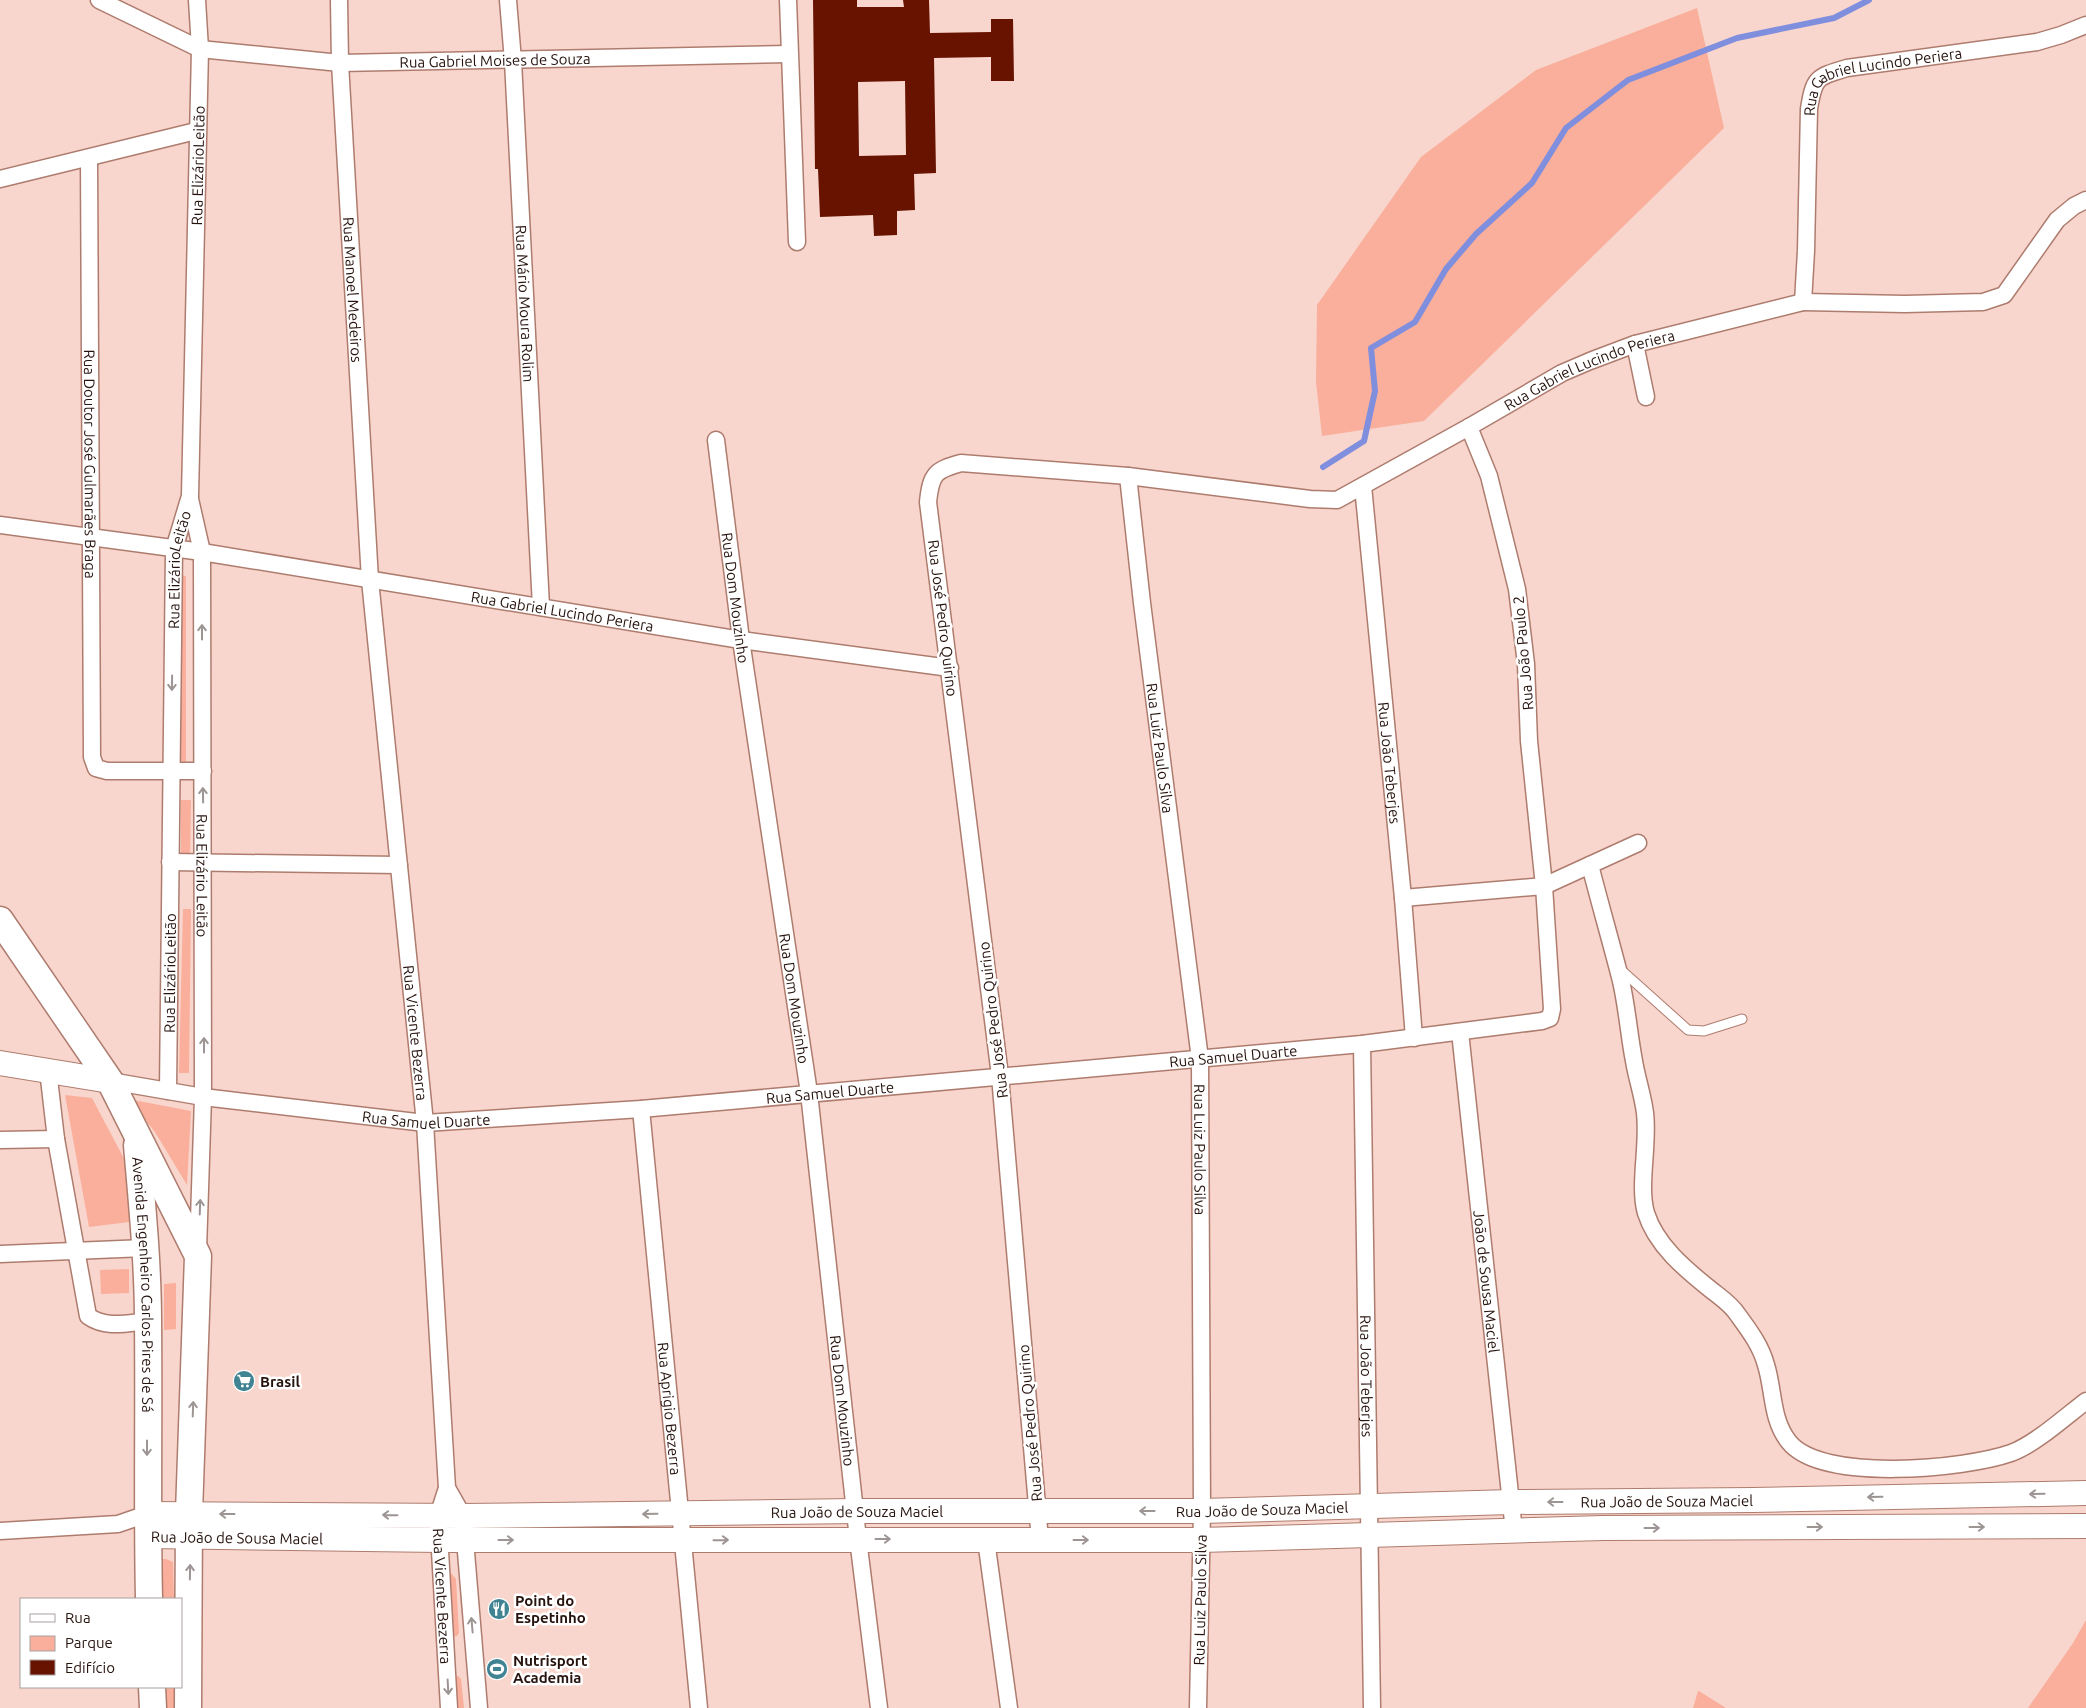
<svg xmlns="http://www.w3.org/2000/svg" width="2086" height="1708" font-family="Ubuntu,sans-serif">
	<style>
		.green { fill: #f9af9b }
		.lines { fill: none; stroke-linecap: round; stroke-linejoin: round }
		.stream { stroke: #808ede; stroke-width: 6 }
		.building { fill: #671300; fill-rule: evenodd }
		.lane-casing { stroke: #ae7c6e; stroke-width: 11 }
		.street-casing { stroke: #ae7c6e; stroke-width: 19 }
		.secondary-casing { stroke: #ae7c6e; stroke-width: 26 }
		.primary-casing { stroke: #ae7c6e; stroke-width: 29 }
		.lane { stroke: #fff; stroke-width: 9 }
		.street { stroke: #fff; stroke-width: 16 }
		.secondary { stroke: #fff; stroke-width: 24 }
		.primary { stroke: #fff; stroke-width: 26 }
		.oneway { stroke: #9d9593 }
		.labels { text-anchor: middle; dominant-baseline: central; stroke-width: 5; stroke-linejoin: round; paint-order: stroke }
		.street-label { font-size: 15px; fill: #26130e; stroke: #fff }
		.poi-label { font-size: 15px; font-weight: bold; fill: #26130e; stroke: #fff; text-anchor: start }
	</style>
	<rect width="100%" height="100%" fill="#f8d6cd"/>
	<path class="green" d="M 1697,8 L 1724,128 L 1424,421 L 1322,436 L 1316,382 L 1317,305 L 1421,157 L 1536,70 Z
		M 178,575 L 186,576 L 186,762 L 178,761 Z
		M 181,800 L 191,800 L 190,858 L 181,858 Z
		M 183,909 L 191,909 L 189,1073 L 179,1073 Z
		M 65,1095 L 92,1098 L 129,1168 L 129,1222 L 89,1227 Z
		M 128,1099 L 191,1111 L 187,1185 L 155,1132 Z
		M 129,1269 L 129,1293 L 101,1294 L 100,1270 Z
		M 176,1283 L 176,1329 L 164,1330 L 164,1284 Z
		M 161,1559 L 166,1559 L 173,1562 L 174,1599 L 160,1599 Z
		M 452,1574 L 456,1579 L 459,1633 L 457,1636 L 451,1637 L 446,1575 Z
		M 2086,1620 L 2086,1708 L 2028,1708 L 2073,1643 Z
		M 452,1676 L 458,1676 L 461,1679 L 464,1708 L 452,1708 Z
		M 163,1687 L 175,1687 L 175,1708 L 163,1708 Z
		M 1698,1691 L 1699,1691 L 1726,1708 L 1693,1708 Z"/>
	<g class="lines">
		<path class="stream" d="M 1323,467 L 1364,441 L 1375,391 L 1371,348 L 1415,322 L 1446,269 L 1476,234 L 1532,183 L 1566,128 L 1628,80 L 1737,38 L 1834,18 L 1869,0"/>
	</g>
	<path class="building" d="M 813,0 L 857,0 L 857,7 L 904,7 L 903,0 L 929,0 L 930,33 L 991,32 L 991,19 L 1013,19 L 1014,81 L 991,81 L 991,57 L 934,58 L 936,173 L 914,174 L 915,210 L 897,211 L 897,235 L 874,236 L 873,215 L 820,217 L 818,169 L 815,169 ZM 905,81 L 906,155 L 859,156 L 858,82 Z"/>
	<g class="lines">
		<g class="lane-casing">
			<path id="lane" d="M 1620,969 L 1688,1030 L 1704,1031 L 1742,1019"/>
		</g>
		<g class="street-casing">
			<g id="street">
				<path id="s1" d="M 99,0 L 200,49 L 340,63 L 789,54"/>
				<path id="s2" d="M 339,0 L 340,63 L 370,580 L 425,1123 L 447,1488 L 438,1516 L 449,1708"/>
				<path id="s3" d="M 508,0 L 513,61 L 541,607"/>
				<path d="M 788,0 L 797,242"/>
				<path id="s4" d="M 89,159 L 92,757 L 96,768 L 107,771 L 203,771"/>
				<path d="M 0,179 L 196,131"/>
				<path d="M 1803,302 L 1905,304 L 1983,302 L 2004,295 L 2057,220 L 2074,206 L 2086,200"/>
				<path d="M 1635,344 L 1646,397"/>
				<path id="s5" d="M 716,440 L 741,640 L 809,1093 L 858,1539 L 879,1708"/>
				<path id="s6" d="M 1128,476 L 1142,603 L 1200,1059 L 1202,1511 L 1198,1708"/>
				<path id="s7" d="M 1363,486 L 1403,898 L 1414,1038"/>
				<path id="s8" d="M 190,499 L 202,552 L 203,1097 L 198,1250"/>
				<path id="s9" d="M 0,525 L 202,552 L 741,640 L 950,668"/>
				<path d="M 170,862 L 399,865"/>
				<path d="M 1590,865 C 1600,904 1611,942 1621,981 C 1627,1007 1629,1035 1634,1061 C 1637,1079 1643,1096 1645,1113 C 1649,1144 1638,1186 1646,1213 C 1656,1245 1685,1269 1710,1289 C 1720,1297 1731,1304 1738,1315 C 1749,1330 1761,1346 1766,1365 C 1774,1390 1771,1420 1789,1442 C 1822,1483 1965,1469 2011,1453 C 2034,1445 2065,1417 2086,1401"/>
				<path d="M 1403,898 L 1544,886 L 1638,843"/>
				<path id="s10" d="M 1460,1032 L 1514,1531"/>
				<path id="s11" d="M 1362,1044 L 1372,1708"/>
				<path d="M 48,1070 L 56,1139 L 88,1316 C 106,1329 127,1323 148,1321"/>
				<path id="s12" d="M 110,1081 L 203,1097 L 425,1123 L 641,1109 L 1362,1044 L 1542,1021 L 1550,1018 L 1552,1009 L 1544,886 L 1529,741 L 1526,664 L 1517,589 L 1489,476 L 1469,427"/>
				<path id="s13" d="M 168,1091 L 174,549 L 190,496 L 200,49 L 197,0"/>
				<path id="s14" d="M 641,1109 L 699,1708"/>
				<path d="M 0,1140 L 56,1139"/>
				<path d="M 0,1254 L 145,1248"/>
				<path d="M 447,1488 L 463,1516 L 479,1708"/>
				<path d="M 0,1531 L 118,1524 L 147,1514"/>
				<path d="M 986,1540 L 1009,1708"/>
				<path id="s15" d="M 1040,1540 L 1000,1076 L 928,502 C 931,474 935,470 961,463 L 1128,476 L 1310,499 L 1337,500 L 1469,427 L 1562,373 L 1590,361 L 1635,344 L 1803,302 L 1806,251 L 1809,109 C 1814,77 1817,77 1847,68 L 2037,42 L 2061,35 L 2086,25"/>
			</g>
		</g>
		<g class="secondary-casing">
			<g id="secondary">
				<path d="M 0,1063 L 110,1081"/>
				<path id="s16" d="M 147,1514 L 463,1516 L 856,1511 L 1202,1511 L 1511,1502 L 1753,1500 L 2086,1493"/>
				<path id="s17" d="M 148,1536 L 440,1540 L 1201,1540 L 1603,1528 L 2086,1526"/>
			</g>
		</g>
		<g class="primary-casing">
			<g id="primary">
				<path d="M 0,920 L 110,1081 L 198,1256 L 189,1513 L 188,1708"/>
				<path id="s18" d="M 137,1145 C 142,1204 148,1263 148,1323 C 149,1415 147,1507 149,1599"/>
				<path d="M 152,1687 L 153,1708"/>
			</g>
		</g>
		<use href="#lane" class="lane"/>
		<use href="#street" class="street"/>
		<use href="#secondary" class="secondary"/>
		<use href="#primary" class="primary"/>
	</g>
	<defs><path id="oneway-shaft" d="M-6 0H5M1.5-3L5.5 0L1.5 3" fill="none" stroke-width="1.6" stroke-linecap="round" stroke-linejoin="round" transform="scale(1.25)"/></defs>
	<g class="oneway">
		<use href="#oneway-shaft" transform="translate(202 632) rotate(-90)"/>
		<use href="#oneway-shaft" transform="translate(172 683) rotate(91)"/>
		<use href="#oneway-shaft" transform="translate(203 795) rotate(-91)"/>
		<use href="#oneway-shaft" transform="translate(204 1045) rotate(-90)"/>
		<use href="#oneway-shaft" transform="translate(200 1207) rotate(-88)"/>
		<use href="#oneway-shaft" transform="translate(193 1409) rotate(-88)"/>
		<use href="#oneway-shaft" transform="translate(147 1448) rotate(90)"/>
		<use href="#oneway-shaft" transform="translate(2037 1494) rotate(179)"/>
		<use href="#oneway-shaft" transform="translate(1875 1497) rotate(179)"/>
		<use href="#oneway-shaft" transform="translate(1555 1502) rotate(180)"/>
		<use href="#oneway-shaft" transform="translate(1147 1511) rotate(-180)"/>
		<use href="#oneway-shaft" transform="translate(227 1514) rotate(-180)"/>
		<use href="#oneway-shaft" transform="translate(650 1514) rotate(179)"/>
		<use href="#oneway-shaft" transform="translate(390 1515) rotate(-179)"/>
		<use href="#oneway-shaft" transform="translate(1815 1527)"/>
		<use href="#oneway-shaft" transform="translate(1977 1527)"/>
		<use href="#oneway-shaft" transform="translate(1652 1528)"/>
		<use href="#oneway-shaft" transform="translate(883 1539)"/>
		<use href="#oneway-shaft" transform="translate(506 1540)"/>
		<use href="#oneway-shaft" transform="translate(721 1540) rotate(-1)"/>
		<use href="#oneway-shaft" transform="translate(1081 1540)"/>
		<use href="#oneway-shaft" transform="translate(190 1572) rotate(-89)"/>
		<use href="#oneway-shaft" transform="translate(472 1625) rotate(-95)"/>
		<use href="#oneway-shaft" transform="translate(448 1687) rotate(87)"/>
	</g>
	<defs>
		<g id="supermarket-disc" transform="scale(1.125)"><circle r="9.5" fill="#408393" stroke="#fff"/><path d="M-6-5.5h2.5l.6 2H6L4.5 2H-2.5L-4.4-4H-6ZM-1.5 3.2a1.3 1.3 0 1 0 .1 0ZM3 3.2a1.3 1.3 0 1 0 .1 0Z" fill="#fff"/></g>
		<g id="restaurant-disc" transform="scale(1.125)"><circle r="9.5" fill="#408393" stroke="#fff"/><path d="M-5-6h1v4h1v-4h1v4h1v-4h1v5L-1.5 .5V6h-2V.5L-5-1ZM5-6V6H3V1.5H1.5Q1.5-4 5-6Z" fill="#fff"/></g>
		<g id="stadium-disc" transform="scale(1.125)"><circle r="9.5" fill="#408393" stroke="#fff"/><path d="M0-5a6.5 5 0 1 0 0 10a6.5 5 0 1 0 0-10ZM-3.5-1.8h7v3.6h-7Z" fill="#fff"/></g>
	</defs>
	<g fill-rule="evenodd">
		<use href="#supermarket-disc" x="244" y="1381"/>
		<use href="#restaurant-disc" x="499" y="1609"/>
		<use href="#stadium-disc" x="497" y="1669"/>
	</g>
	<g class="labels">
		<g class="street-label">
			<text stroke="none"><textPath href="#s1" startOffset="408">Rua Gabriel Moises de Souza</textPath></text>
			<text stroke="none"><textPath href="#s15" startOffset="2268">Rua Gabriel Lucindo Periera</textPath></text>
			<text stroke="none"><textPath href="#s13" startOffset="928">Rua ElizárioLeitão</textPath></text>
			<text stroke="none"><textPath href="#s2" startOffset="290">Rua Manoel Medeiros</textPath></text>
			<text stroke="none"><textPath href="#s3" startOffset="304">Rua Mário Moura Rolim</textPath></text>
			<text stroke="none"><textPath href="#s15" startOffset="1764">Rua Gabriel Lucindo Periera</textPath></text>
			<text stroke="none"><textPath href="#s4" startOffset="305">Rua Doutor José Gulmarães Braga</textPath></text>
			<text stroke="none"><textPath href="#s13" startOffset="522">Rua ElizárioLeitão</textPath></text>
			<text stroke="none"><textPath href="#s5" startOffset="159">Rua Dom Mouzinho</textPath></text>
			<text stroke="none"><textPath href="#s9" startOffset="569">Rua Gabriel Lucindo Periera</textPath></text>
			<text transform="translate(943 618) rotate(83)">Rua José Pedro Quirino</text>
			<text transform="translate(1523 653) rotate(-95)">Rua João Paulo 2</text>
			<text stroke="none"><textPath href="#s6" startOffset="274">Rua Luiz Paulo Silva</textPath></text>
			<text stroke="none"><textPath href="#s7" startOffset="278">Rua João Teberjes</textPath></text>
			<text stroke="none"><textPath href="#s8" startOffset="378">Rua Elizário Leitão</textPath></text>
			<text stroke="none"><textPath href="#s13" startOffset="118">Rua ElizárioLeitão</textPath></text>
			<text stroke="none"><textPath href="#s5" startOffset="564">Rua Dom Mouzinho</textPath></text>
			<text transform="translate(993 1020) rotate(-97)">Rua José Pedro Quirino</text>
			<text stroke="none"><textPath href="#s2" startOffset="1036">Rua Vicente Bezerra</textPath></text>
			<text stroke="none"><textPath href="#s12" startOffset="1129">Rua Samuel Duarte</textPath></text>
			<text stroke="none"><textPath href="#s12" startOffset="724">Rua Samuel Duarte</textPath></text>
			<text stroke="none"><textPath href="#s12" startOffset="319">Rua Samuel Duarte</textPath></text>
			<text stroke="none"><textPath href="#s6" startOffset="678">Rua Luiz Paulo Silva</textPath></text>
			<text stroke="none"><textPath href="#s10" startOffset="251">João de Sousa Maciel</textPath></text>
			<text stroke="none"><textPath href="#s18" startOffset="140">Avenida Engenheiro Carlos Pires de Sá</textPath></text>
			<text stroke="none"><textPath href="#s11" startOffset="332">Rua João Teberjes</textPath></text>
			<text stroke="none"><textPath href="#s5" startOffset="969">Rua Dom Mouzinho</textPath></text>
			<text stroke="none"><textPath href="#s14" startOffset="301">Rua Aprigio Bezerra</textPath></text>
			<text transform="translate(1030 1423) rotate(-95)">Rua José Pedro Quirino</text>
			<text stroke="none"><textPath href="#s16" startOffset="1520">Rua João de Souza Maciel</textPath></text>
			<text stroke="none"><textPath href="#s16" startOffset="1115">Rua João de Souza Maciel</textPath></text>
			<text stroke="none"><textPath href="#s16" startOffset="710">Rua João de Souza Maciel</textPath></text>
			<text stroke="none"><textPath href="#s17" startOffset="89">Rua João de Sousa Maciel</textPath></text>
			<text stroke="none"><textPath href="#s2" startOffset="1602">Rua Vicente Bezerra</textPath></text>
			<text transform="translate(1200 1600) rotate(-89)">Rua Luiz Paulo Silva</text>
		</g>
		<g class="poi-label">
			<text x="260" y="1381">Brasil</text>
			<text x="515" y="1600">Point do<tspan x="515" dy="17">Espetinho</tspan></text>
			<text x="513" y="1660">Nutrisport<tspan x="513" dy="17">Academia</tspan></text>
		</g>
	</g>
	<rect x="20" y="1598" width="162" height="90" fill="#ffffff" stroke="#a8a19f"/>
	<rect x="30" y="1614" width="25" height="8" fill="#ffffff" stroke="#a8a19f"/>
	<text x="65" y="1623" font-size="15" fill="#26130e">Rua</text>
	<rect x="30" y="1636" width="25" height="15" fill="#f9af9b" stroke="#a8a19f"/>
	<text x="65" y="1648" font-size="15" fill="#26130e">Parque</text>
	<rect x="30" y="1660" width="25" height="15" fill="#671300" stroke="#a8a19f"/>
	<text x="65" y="1673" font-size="15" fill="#26130e">Edifício</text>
</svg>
